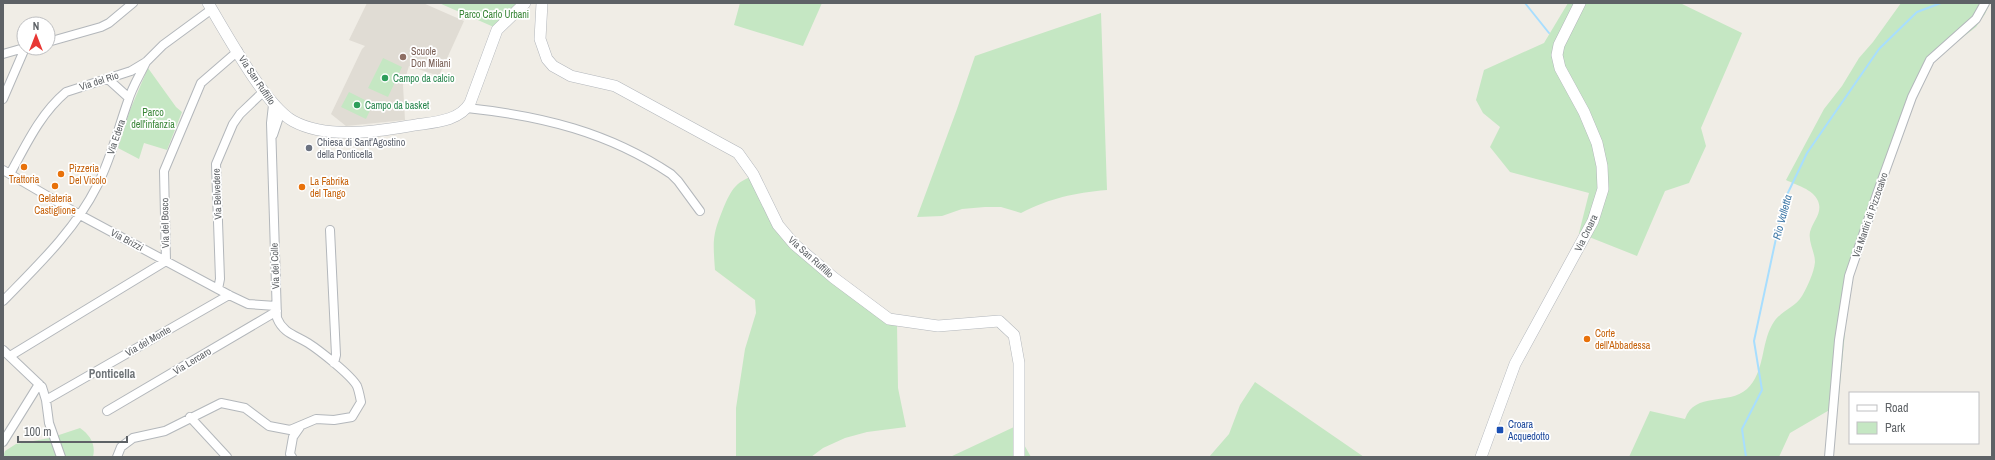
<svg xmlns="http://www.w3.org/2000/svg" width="1995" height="460" font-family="'Archivo Narrow',sans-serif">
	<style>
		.education { fill: #e0dcd4 }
		.green { fill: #c5e7c3 }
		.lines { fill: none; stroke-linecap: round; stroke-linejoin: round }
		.stream { stroke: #a8defe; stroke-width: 2 }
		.street-casing { stroke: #b3b7bb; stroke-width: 10 }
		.secondary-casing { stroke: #b2b6bb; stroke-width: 12 }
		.street { stroke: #fff; stroke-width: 8 }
		.secondary { stroke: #fff; stroke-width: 11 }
		.education-dot { fill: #8d6e63; stroke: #fff; stroke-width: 1.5 }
		.leisure-dot { fill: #2e9e5b; stroke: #fff; stroke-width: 1.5 }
		.worship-dot { fill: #6b7280; stroke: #fff; stroke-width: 1.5 }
		.food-dot { fill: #e8710a; stroke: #fff; stroke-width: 1.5 }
		.transit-dot { fill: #1a4fb4; stroke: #fff; stroke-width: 1.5 }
		.labels { text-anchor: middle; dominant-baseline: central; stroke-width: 3.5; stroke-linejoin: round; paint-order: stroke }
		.park-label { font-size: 10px; fill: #378536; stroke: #fff }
		.education-label { font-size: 10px; fill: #785e54; stroke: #fff; text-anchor: start }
		.leisure-label { font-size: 10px; fill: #27864d; stroke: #fff; text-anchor: start }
		.street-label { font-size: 10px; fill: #5e6266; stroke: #fff }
		.worship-label { font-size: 10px; fill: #5b616d; stroke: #fff; text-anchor: start }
		.food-label { font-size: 10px; fill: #c56008; stroke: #fff; text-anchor: start }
		.transit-label { font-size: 10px; fill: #164399; stroke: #fff; text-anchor: start }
		.water-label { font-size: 11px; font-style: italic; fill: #417aa8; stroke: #fff }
		.quarter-label { font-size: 12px; font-weight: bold; fill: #6f7478; stroke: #fff }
	</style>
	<rect width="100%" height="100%" fill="#f0ede6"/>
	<path class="education" d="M 367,3 L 423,3 L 464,21 L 439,76 L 409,66 L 403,85 L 405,120 L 346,126 L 331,114 L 362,49 L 365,46 L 349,40 Z"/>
	<path class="green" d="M 439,3 L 521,3 L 496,28 Z
		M 740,3 L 822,3 L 803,46 L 734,25 Z
		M 1568,3 L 1680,3 L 1742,33 L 1701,128 L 1706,146 L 1689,183 L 1665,191 L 1637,256 L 1579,233 L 1589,193 L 1510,172 L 1490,147 L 1500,127 L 1483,113 L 1476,100 L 1484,70 L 1544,43 Z
		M 1901,3 L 1990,3 L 1985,14 L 1976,27 L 1937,57 L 1915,94 L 1856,254 L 1849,291 L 1838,405 L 1790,433 L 1779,457 L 1629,457 L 1650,411 L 1685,419 C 1695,391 1728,406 1747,389 C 1765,372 1761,344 1772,325 C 1780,310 1794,309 1802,296 C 1807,287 1814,273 1815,262 C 1815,252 1808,242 1810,232 C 1813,221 1823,213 1818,201 C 1813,189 1796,185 1786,180 L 1824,109 L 1842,86 L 1859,58 L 1873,42 Z
		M 1101,13 L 1107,190 C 1073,193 1051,198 1021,213 L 1001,207 L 985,207 L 962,209 L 942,216 L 917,217 L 957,109 L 975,56 Z
		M 383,58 L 402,67 L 388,97 L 368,88 Z
		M 148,68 L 176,107 L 182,112 L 167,150 L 144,143 L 139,159 L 118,148 L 130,110 Z
		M 349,92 L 373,104 L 366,119 L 341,107 Z
		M 759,174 L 787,236 L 897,324 L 898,388 L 906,427 L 867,432 L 845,438 L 823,448 L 811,457 L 736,457 L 736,408 L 745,349 L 756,313 L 755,300 L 715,270 C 713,241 712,236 723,209 C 732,188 736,181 759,174 Z
		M 1255,382 L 1364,457 L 1209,457 L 1229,434 L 1240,405 Z
		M 1014,427 L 1031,457 L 950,457 Z
		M 80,428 C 90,435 96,444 93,457 L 3,457 L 5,451 L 16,444 L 50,438 Z"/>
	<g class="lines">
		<path class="stream" d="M 1525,3 L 1549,33
			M 1746,457 L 1742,429 L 1762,390 L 1754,341 L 1784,201 L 1807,153 L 1879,49 L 1917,12 L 1941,3"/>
		<g class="street-casing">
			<path id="street" d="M 48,42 L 101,27 L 109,23 L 133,3
				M 3,54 L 24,48
				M 108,79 L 129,98
				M 3,99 L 25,48
				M 467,108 C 542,116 608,132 671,174 L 678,181 L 700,211
				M 273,135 L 279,117 L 283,114
				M 3,170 L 80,215 L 229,295 L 248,304 L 276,306
				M 10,174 C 26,145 40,114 66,92 L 131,71 L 146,62 L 163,45 L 212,9
				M 330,230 L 336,355 L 334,363
				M 218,289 L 220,279 L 216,164 L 233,124 L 240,114 L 264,91
				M 3,301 C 37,266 75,230 97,186 C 111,159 118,129 128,101 C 132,87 140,75 146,62
				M 3,350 L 42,387 L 46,400 L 49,423 L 61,457
				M 10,356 L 166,261 L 164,171 L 201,83 L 238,51
				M 46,400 L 229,295
				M 107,411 L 277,311
				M 190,417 L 227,457
				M 3,442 L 39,384
				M 117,457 L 121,447 L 133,438 L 165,431 L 221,403 L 245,408 L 269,426 L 290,430 L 316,419 L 334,420 L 352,417 L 361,402 C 360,397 359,391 357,386 C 351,375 319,350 308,343 C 295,335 283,333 277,318 L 271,123 L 273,105
				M 292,457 L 290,454 L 293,437 L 300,427
				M 1829,457 L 1839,340 L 1849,276 L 1878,191 L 1912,97 L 1930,60 L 1976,19 L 1985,3"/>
		</g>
		<g class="secondary-casing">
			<path id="secondary" d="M 208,3 C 226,33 265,105 293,121 C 326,139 374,132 409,126 C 430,122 458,123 470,103 L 497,30 L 525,3
				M 542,3 L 540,39 L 547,59 L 553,66 L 571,76 L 615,86 L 738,153 L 753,174 L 778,225 L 794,244 L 834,278 L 889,319 L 938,326 L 999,321 L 1014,335 L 1019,363 L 1019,457
				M 1481,457 L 1515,364 L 1593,221 L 1603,189 L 1602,166 L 1597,143 L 1584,112 L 1560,68 L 1557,55 L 1559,45 L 1580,3"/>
		</g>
		<use href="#street" class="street"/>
		<use href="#secondary" class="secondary"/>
	</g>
	<circle class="education-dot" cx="403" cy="57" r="4"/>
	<g class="leisure-dot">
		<circle cx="385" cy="78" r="4"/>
		<circle cx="357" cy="105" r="4"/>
	</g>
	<circle class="worship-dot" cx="309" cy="148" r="4"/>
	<g class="food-dot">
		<circle cx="24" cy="167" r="4"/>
		<circle cx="61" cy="174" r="4"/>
		<circle cx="55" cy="186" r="4"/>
		<circle cx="302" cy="187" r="4"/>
		<circle cx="1587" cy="339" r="4"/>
	</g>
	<rect class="transit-dot" x="1496" y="426" width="8" height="8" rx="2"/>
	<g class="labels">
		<g class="park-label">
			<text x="494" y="14">Parco Carlo Urbani</text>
			<text x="153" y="112">Parco<tspan x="153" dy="12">dell'infanzia</tspan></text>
		</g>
		<g class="education-label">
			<text x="411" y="51">Scuole<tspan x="411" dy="12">Don Milani</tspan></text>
		</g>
		<g class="leisure-label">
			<text x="393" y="78">Campo da calcio</text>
			<text x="365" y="105">Campo da basket</text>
		</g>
		<g class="street-label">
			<text transform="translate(257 80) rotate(56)">Via San Ruffillo</text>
			<text transform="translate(99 81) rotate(-18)">Via del Rio</text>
			<text transform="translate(116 137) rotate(-71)">Via Edera</text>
			<text transform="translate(217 194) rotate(-92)">Via Belvedere</text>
			<text transform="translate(1870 215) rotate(-71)">Via Martiri di Pizzocalvo</text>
			<text transform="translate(165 223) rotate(-91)">Via del Bosco</text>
			<text transform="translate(1586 233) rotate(-64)">Via Croara</text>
			<text transform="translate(127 240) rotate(28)">Via Brizzi</text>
			<text transform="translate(811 257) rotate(42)">Via San Ruffillo</text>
			<text transform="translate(275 266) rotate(-92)">Via del Colle</text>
			<text transform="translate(148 341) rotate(-30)">Via del Monte</text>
			<text transform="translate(192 361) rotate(-31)">Via Lercaro</text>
		</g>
		<g class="worship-label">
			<text x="317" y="142">Chiesa di Sant'Agostino<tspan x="317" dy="12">della Ponticella</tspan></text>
		</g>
		<g class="food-label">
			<text x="69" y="168">Pizzeria<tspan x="69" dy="12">Del Vicolo</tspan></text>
			<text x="24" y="179" text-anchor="middle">Trattoria</text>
			<text x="310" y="181">La Fabrika<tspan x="310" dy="12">del Tango</tspan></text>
			<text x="55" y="198" text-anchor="middle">Gelateria<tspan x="55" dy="12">Castiglione</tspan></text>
			<text x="1595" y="333">Corte<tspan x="1595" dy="12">dell'Abbadessa</tspan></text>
		</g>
		<g class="transit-label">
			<text x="1508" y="424">Croara<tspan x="1508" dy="12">Acquedotto</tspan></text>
		</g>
		<g class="water-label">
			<text transform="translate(1782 217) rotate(-75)">Rio Valletta</text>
		</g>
		<g class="quarter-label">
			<text x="112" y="374">Ponticella</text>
		</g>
	</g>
	<rect width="1995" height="460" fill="none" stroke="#5e6266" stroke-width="8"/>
	<rect x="1849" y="392" width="130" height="52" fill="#ffffff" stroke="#bfc0c2"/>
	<rect x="1857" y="405" width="20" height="6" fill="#ffffff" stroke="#bfc0c2"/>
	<text x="1885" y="412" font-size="12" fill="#5e6266">Road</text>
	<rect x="1857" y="422" width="20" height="12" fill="#c5e7c3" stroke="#bfc0c2"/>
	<text x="1885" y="432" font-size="12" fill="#5e6266">Park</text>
	<g transform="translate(36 36)"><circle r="19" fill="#ffffff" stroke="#bfc0c2"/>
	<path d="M0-3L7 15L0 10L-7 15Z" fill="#e83734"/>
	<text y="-6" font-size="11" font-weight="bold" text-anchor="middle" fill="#5e6266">N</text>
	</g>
	<path d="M18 436v6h109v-6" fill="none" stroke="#5e6266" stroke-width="2"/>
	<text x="24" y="436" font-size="12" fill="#5e6266" stroke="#ffffff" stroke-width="3" paint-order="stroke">100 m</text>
</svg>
